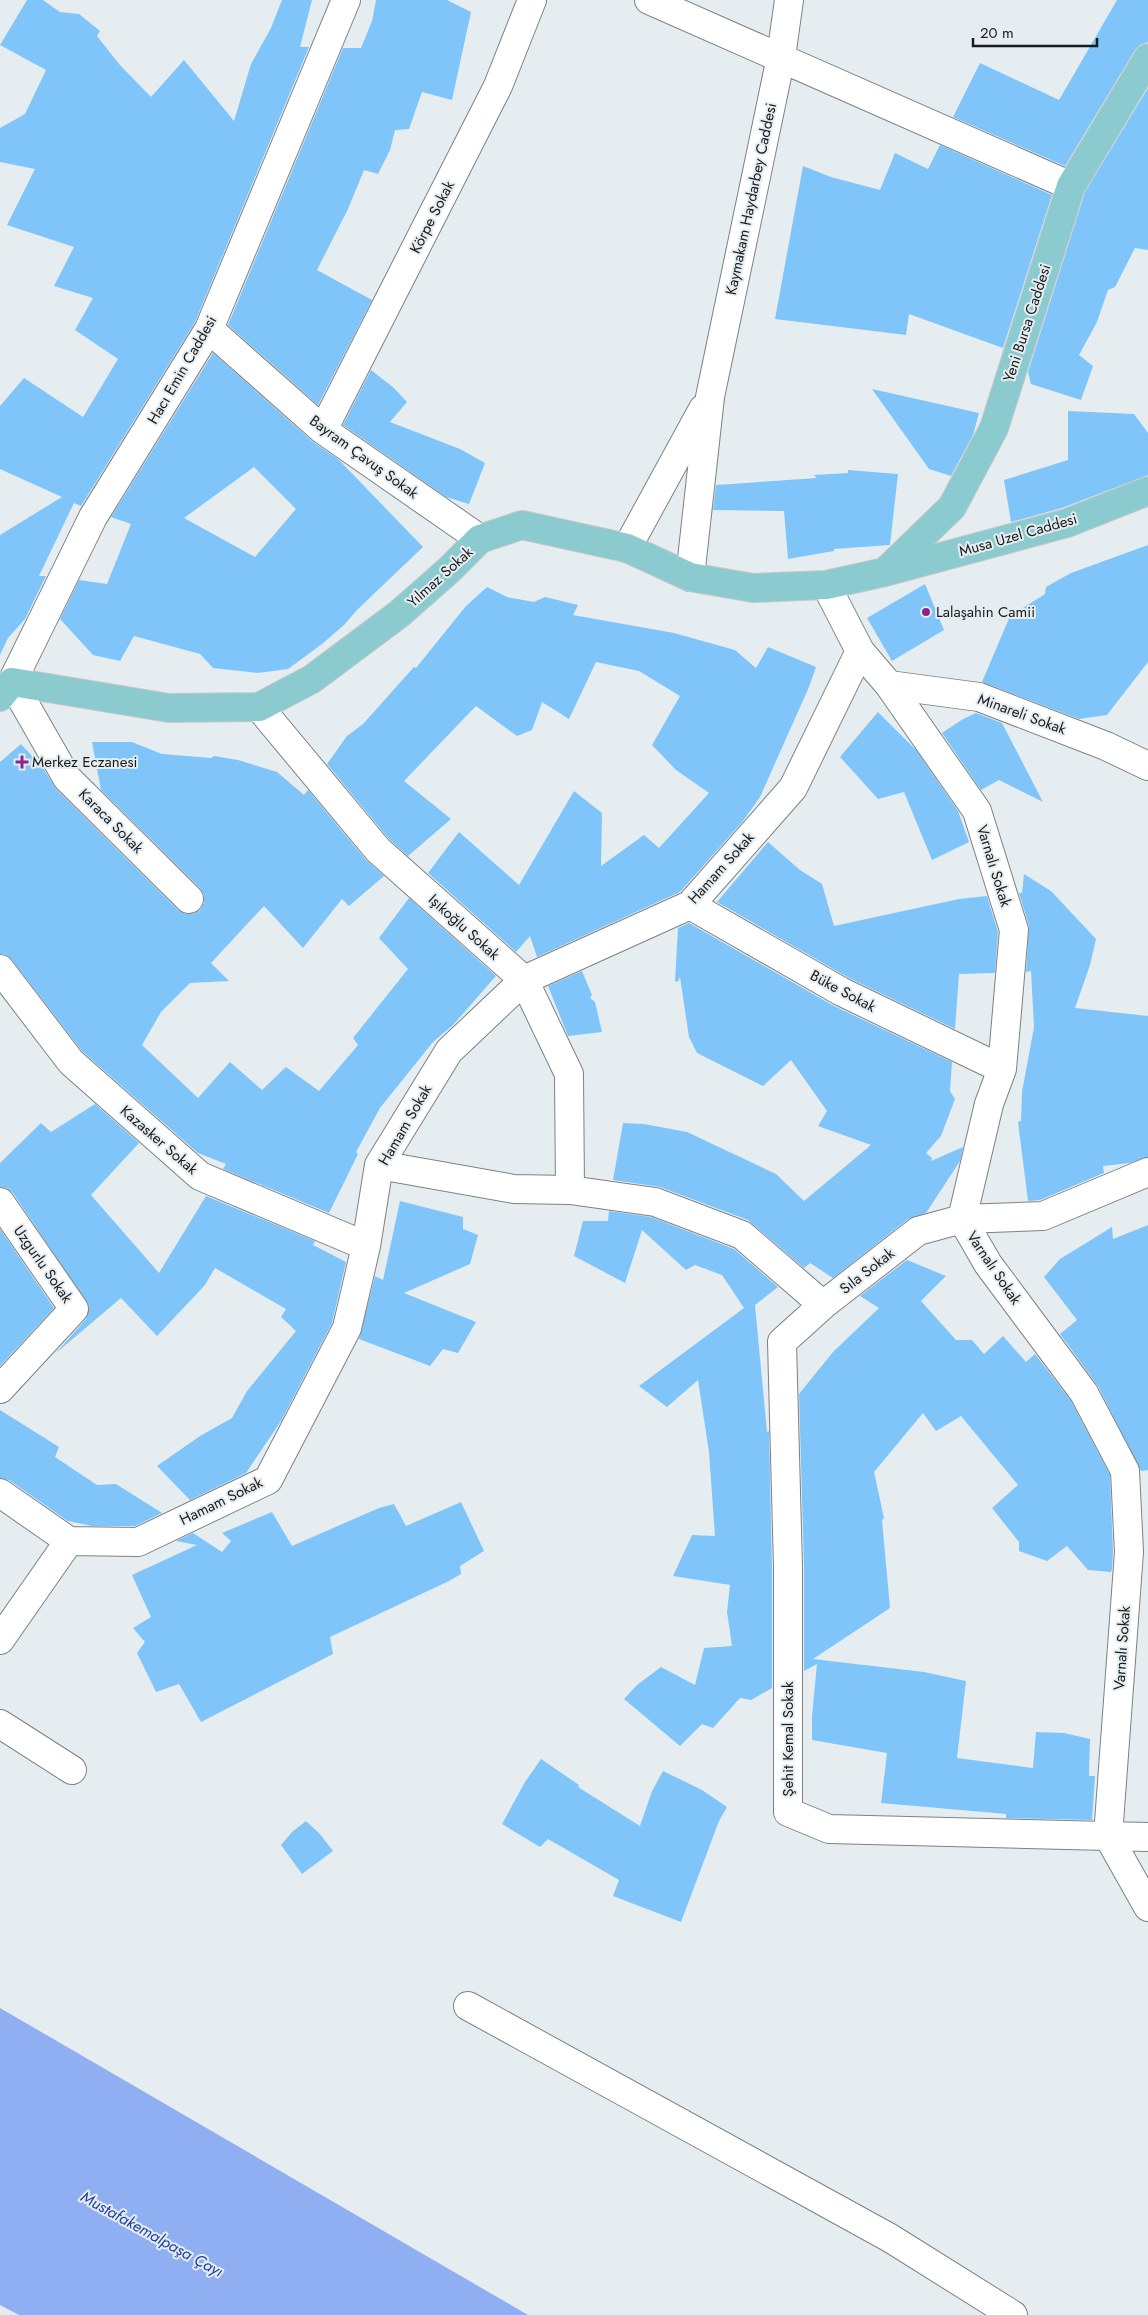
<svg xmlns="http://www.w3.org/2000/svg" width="1148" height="2315" font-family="Jost,sans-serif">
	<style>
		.water { fill: #8faff2 }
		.building { fill: #80c5fa; fill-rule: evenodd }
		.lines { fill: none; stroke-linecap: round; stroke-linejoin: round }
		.minor-casing { stroke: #7c8284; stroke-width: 30 }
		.major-casing { stroke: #c8c8c9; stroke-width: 30 }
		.minor { stroke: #fff; stroke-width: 28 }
		.major { stroke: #8bcbcf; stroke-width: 28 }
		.poi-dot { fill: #8c258b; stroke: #e6edf0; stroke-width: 2 }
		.labels { text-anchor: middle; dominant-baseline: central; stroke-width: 4; stroke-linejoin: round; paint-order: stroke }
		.street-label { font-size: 15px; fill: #191b1c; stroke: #e6edf0 }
		.poi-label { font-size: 15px; fill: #191b1c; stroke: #e6edf0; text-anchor: start }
		.water-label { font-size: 16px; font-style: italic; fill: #1c409e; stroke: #e6edf0 }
	</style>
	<rect width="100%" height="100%" fill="#e6edf0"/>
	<path class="water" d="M 0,2008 L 528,2315 L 19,2315 L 0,2305 Z"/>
	<path class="building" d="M 27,0 L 43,0 L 60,12 L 79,14 L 100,31 L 97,36 L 119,64 L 151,97 L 184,60 L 234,121 L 251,64 L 271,28 L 282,0 L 312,0 L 300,47 L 309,47 L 195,322 L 81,506 L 74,503 L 39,576 L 46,576 L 25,619 L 8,638 L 0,655 L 0,535 L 62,497 L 0,469 L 0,406 L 24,378 L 83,417 L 118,359 L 75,330 L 93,298 L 54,286 L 74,247 L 7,225 L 35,169 L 0,162 L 0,128 L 25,114 L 46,70 L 0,45 Z
		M 376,0 L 447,0 L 471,12 L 452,100 L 422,92 L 409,129 L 395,130 L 390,150 L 378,174 L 364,170 L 348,209 L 317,270 L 372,300 L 318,405 L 228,325 L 343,48 L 361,48 L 372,21 Z
		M 1117,0 L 1148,0 L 1148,42 L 1140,45 L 1135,50 L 1065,166 L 953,117 L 980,63 L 1059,100 Z
		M 1148,88 L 1148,250 L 1135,248 L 1115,287 L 1108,290 L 1097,322 L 1079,355 L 1093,366 L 1081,400 L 1031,384 L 1028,372 L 1085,192 Z
		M 940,145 L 1052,195 L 1003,348 L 909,314 L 906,335 L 775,319 L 803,166 L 831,177 L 880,190 L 895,153 L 928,169 Z
		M 213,353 L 313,442 L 339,460 L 423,547 L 358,609 L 344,625 L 322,644 L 288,669 L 258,673 L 213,668 L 200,654 L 134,636 L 120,661 L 93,655 L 60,619 L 79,580 L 107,584 L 131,524 L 111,517 ZM 254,467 L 296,509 L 255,557 L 184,518 Z
		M 371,370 L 394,388 L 407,402 L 390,422 L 460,449 L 485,463 L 469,504 L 446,497 L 343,425 Z
		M 872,389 L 979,413 L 973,435 L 951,476 L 929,469 Z
		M 1068,411 L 1134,414 L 1148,433 L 1148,475 L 1062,508 L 1011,522 L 1004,480 L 1068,460 Z
		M 848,470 L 898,474 L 890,545 L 834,549 L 834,551 L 788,559 L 784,511 L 713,510 L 716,485 L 817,478 L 814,475 L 848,473 Z
		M 1148,545 L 1148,662 L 1107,715 L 1079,719 L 982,682 L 1010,616 L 1045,594 L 1046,587 L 1071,573 Z
		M 925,584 L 944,630 L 892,661 L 867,618 Z
		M 487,587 L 507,597 L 534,602 L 545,597 L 578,605 L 573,615 L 674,633 L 735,650 L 756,668 L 768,647 L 816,667 L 809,687 L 760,797 L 743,821 L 680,892 L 537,957 L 530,936 L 516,952 L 428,873 L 459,832 L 519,885 L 574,791 L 602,813 L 601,866 L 644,835 L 659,848 L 709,793 L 676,770 L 652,745 L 680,696 L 639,671 L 596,662 L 569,719 L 542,702 L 532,730 L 517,736 L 476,706 L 404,781 L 451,819 L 408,856 L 389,839 L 327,764 L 347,736 L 363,724 L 414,667 L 416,668 L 466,606 Z
		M 878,712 L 916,750 L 958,811 L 969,842 L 932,860 L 904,792 L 878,799 L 840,757 Z
		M 976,713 L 1002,723 L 1043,802 L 999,780 L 981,790 L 942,733 L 963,719 Z
		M 92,742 L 132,742 L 162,754 L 211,758 L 214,756 L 238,760 L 277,772 L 304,795 L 308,790 L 366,860 L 384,876 L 349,906 L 342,899 L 303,948 L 264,906 L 211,963 L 229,981 L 190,983 L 161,1012 L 142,1045 L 198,1098 L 230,1062 L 262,1090 L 286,1067 L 319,1091 L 358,1045 L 353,1038 L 408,969 L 379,938 L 409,898 L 496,976 L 453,1025 L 433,1042 L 380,1108 L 356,1152 L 358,1154 L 329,1213 L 223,1169 L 226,1164 L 198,1153 L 82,1051 L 12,960 L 6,955 L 0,954 L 0,762 L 21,744 L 43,768 L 56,789 L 178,910 L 185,914 L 193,914 L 200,910 L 204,903 L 204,895 L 200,888 L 101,790 Z
		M 768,842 L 800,870 L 822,884 L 834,926 L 959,899 L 987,896 L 998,932 L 995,973 L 959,974 L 955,1029 L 849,978 L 717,902 Z
		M 1024,874 L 1051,891 L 1096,939 L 1090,965 L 1075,1008 L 1148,1016 L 1148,1157 L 1130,1163 L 1103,1166 L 1104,1173 L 1040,1200 L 1028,1201 L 1018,1122 L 1021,1121 L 1022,1092 L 1034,1027 L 1031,971 L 1026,972 L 1029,926 L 1019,893 L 1022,893 Z
		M 689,923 L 834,1006 L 952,1062 L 950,1091 L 955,1099 L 941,1136 L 926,1153 L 932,1158 L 931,1161 L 963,1147 L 960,1161 L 926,1213 L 908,1219 L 833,1278 L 810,1263 L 804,1268 L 748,1220 L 660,1187 L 613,1180 L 623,1123 L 644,1124 L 687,1132 L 776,1174 L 804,1201 L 871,1145 L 818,1126 L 827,1111 L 791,1060 L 763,1086 L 697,1053 L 689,1037 L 680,977 L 678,982 L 675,981 L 678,928 Z
		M 582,971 L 592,995 L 590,998 L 595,1002 L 602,1032 L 568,1036 L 548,986 Z
		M 95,1104 L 139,1143 L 91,1195 L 159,1273 L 206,1196 L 315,1241 L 313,1245 L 346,1262 L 332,1323 L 281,1421 L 246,1473 L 190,1500 L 157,1466 L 200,1436 L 232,1418 L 247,1391 L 296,1331 L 281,1317 L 286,1309 L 215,1268 L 205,1285 L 157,1336 L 121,1298 L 56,1353 L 86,1319 L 89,1306 L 13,1193 L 7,1188 L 0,1187 L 0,1163 L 41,1123 L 51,1132 Z
		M 400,1201 L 463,1217 L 463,1229 L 478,1235 L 470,1264 L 404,1293 L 476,1322 L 458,1353 L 443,1349 L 430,1366 L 359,1339 L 375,1276 L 383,1280 Z
		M 609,1211 L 651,1217 L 734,1249 L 778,1287 L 755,1305 L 767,1432 L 769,1431 L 772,1567 L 772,1688 L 751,1700 L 740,1698 L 713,1728 L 702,1724 L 680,1746 L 624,1699 L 637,1685 L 661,1667 L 695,1685 L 704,1648 L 732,1646 L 727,1612 L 730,1585 L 673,1576 L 692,1535 L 715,1536 L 709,1452 L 698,1380 L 667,1407 L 639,1386 L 744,1308 L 722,1275 L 695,1265 L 686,1270 L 642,1230 L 625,1283 L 574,1256 L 583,1221 L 608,1221 Z
		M 1148,1225 L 1148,1470 L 1141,1471 L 1098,1386 L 1060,1334 L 1077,1320 L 1044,1277 L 1060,1259 L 1112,1227 L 1113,1239 Z
		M 0,1229 L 54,1308 L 0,1366 Z
		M 907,1260 L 946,1276 L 921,1301 L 956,1340 L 972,1340 L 984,1354 L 1003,1336 L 1026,1362 L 1035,1354 L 1071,1401 L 1110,1475 L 1113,1552 L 1112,1569 L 1111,1572 L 1088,1570 L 1067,1546 L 1047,1561 L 1019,1551 L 1019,1542 L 992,1508 L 1018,1485 L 961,1416 L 936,1431 L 923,1413 L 874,1472 L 884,1518 L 882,1520 L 890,1608 L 813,1659 L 924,1672 L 966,1681 L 957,1758 L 1033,1768 L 1036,1732 L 1064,1733 L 1090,1739 L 1089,1776 L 1095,1776 L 1092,1820 L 1006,1818 L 1006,1814 L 881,1803 L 887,1753 L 812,1740 L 812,1716 L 817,1664 L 804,1671 L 804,1567 L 799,1394 L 833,1352 L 879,1308 L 860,1296 Z
		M 0,1410 L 59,1447 L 55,1457 L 97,1485 L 116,1484 L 162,1513 L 135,1526 L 92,1526 L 68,1521 L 9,1480 L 0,1478 Z
		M 461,1502 L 484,1551 L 460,1566 L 461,1574 L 449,1581 L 330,1637 L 333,1654 L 201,1722 L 179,1684 L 156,1692 L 137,1653 L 145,1642 L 133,1628 L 151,1617 L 132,1575 L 197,1545 L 176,1541 L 193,1533 L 222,1552 L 231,1541 L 222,1533 L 272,1512 L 292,1546 L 379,1508 L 394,1504 L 406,1526 Z
		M 541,1759 L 579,1785 L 578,1787 L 640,1826 L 652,1791 L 663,1771 L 702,1790 L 727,1807 L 719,1821 L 681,1922 L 613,1896 L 619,1880 L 548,1839 L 540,1847 L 502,1824 L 525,1782 Z
		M 306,1821 L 320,1834 L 333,1851 L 302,1874 L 281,1845 L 292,1832 Z"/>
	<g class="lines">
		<g class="minor-casing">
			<path id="minor" d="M 649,0 L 1071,186
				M 209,329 L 323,430 L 480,539
				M 323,430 L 498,86 L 532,0
				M 627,548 L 703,409
				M 690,577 L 710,397 L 781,57 L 789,0
				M 826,585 L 860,651 L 889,685 L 977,811 L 1014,930 L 1002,1069 L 989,1104 L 962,1219 L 988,1264 L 1084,1393 L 1125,1471 L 1129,1552 L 1108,1836 L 1148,1907
				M 889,685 L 979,697 L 1106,746 L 1148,766
				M 259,707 L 378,850 L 524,980 L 569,1074 L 570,1190
				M 189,899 L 67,778 L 12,682 L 93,517 L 209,329 L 346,0
				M 690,905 L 842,992 L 1002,1069
				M 0,969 L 71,1062 L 200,1176 L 366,1246
				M 379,1165 L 514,1189 L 570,1190 L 655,1202 L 742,1235 L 823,1305
				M 1148,1172 L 1043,1216 L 962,1219 L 918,1231 L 823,1305 L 782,1342 L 788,1567 L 788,1812 L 829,1829 L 1148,1837
				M 0,1202 L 74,1309 L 0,1389
				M 0,1493 L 69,1541 L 138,1542 L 268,1480 L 347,1328 L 366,1246 L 379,1165 L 449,1051 L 524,980 L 690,905 L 793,788 L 860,651
				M 0,1640 L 69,1541
				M 0,1724 L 72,1770
				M 468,2006 L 890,2238 L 1013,2315"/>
		</g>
		<g class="major-casing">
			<path id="major" d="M 887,570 L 952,507 L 994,428 L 1071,186 L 1148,58
				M 0,697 L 12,682 L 169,708 L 259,707 L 312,679 L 399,614 L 449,570 L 480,539 L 522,525 L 627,548 L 690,577 L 753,588 L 826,585 L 885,572 L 1067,523 L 1148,491"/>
		</g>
		<use href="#minor" class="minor"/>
		<use href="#major" class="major"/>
	</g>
	<g class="poi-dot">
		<circle cx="926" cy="612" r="5"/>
		<path d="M19.5 754.5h5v5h5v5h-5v5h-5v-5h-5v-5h5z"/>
	</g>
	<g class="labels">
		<g class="street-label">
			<text transform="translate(751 199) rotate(-78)">Kaymakam Haydarbey Caddesi</text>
			<text transform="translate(432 217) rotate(-63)">Körpe Sokak</text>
			<text transform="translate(1027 323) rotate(-72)">Yeni Bursa Caddesi</text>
			<text transform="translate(182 370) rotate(-60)">Hacı Emin Caddesi</text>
			<text transform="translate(364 457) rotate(36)">Bayram Çavuş Sokak</text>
			<text transform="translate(1018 535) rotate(-16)">Musa Uzel Caddesi</text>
			<text transform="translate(440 577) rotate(-42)">Yılmaz Sokak</text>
			<text transform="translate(1022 714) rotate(20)">Minareli Sokak</text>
			<text transform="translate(111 821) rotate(45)">Karaca Sokak</text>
			<text transform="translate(994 866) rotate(73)">Varnalı Sokak</text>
			<text transform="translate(721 868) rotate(-48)">Hamam Sokak</text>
			<text transform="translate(464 927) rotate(42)">Işıkoğlu Sokak</text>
			<text transform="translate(843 991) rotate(28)">Büke Sokak</text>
			<text transform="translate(405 1125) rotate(-60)">Hamam Sokak</text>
			<text transform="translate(159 1140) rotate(41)">Kazasker Sokak</text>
			<text transform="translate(43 1264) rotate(55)">Uzgurlu Sokak</text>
			<text transform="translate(994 1268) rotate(56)">Varnalı Sokak</text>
			<text transform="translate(867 1271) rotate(-38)">Sıla Sokak</text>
			<text transform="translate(221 1501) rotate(-26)">Hamam Sokak</text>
			<text transform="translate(1122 1648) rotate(-86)">Varnalı Sokak</text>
			<text transform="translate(788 1739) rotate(-90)">Şehit Kemal Sokak</text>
		</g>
		<g class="poi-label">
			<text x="936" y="612">Lalaşahin Camii</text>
			<text x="32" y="762">Merkez Eczanesi</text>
		</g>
		<g class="water-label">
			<text transform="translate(152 2234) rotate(29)">Mustafakemalpaşa Çayı</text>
		</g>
	</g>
	<path d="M973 38v8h124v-8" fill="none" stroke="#191b1c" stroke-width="2.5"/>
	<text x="980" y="38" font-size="15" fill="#191b1c" stroke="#e6edf0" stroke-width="4" paint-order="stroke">20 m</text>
</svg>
